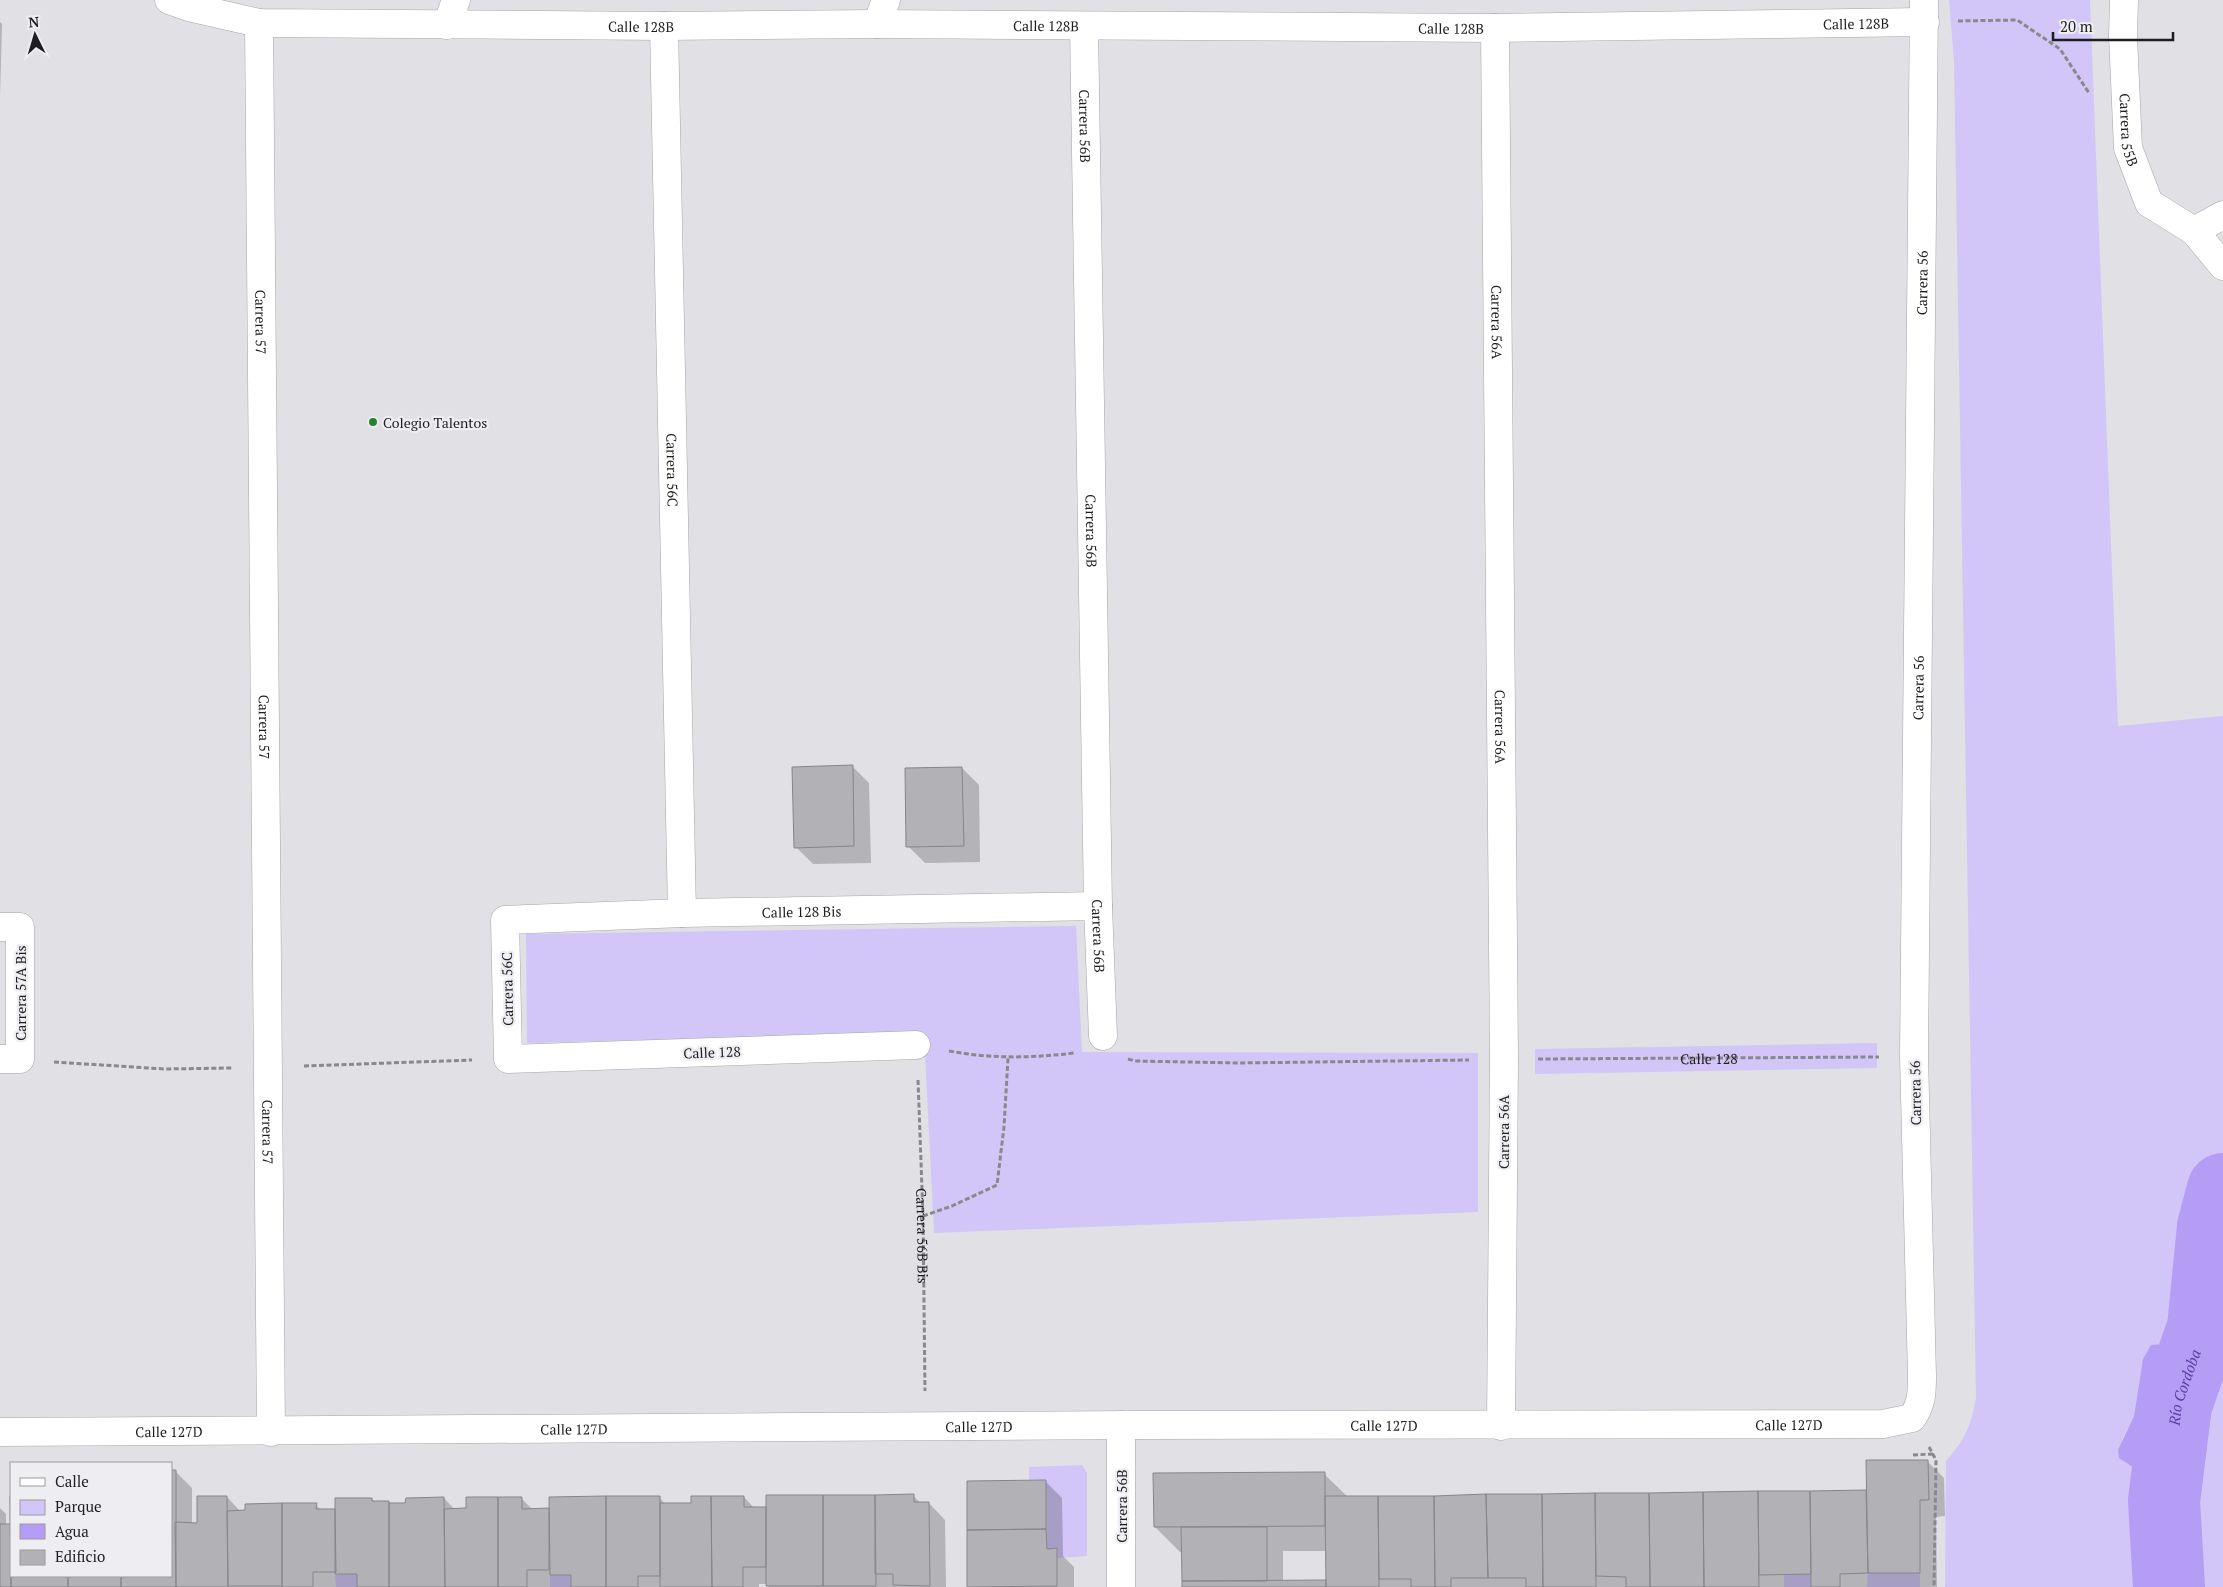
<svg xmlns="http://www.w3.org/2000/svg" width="2223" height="1587" font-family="'PT Serif',serif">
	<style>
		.green { fill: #d1c6f7; fill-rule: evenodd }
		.water { fill: #b39df5 }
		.shadow { fill: #0003; fill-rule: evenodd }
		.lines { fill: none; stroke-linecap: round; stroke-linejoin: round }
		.river { stroke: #b39df5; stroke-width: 72 }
		.building { fill: #b2b1b6; stroke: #86868a }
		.minor-casing { stroke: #a6a5a9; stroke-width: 29 }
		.tertiary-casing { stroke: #a6a5a9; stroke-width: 29 }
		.path { stroke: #89888c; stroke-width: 3; stroke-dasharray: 5 2.5; stroke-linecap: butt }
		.minor { stroke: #fff; stroke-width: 28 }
		.tertiary { stroke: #fff; stroke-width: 28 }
		.poi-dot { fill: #268130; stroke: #eeedf2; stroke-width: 2 }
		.labels { text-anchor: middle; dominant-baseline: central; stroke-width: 4.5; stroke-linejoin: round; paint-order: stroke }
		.street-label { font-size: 14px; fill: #1e1d1f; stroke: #eeedf2 }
		.poi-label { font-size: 14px; fill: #1e1d1f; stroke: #eeedf2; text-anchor: start }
		.water-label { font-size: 15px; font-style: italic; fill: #5e3ca1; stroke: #eeedf2 }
	</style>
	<rect width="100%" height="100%" fill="#e1e0e5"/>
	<path class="green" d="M 1949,0 L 2090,0 L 2118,726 L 2223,716 L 2223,1587 L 1945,1587 L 1946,1461 C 1966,1438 1970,1428 1976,1399 L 1954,61 ZM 2176,1349 L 2178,1384 L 2168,1411 L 2168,1428 L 2122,1440 L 2134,1416 L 2141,1373 Z
		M 1076,926 L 1082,1052 L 1478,1053 L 1478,1212 L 934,1233 L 924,1033 L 527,1043 L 526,934 Z
		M 1877,1043 L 1877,1068 L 1535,1074 L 1535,1049 Z
		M 1082,1465 L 1087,1473 L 1087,1556 L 1057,1558 L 1057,1548 L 1047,1549 L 1046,1480 L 1029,1480 L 1029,1467 Z
		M 1868,1573 L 1920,1573 L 1920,1587 L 1867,1587 Z
		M 335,1574 L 357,1574 L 357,1587 L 336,1587 Z
		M 1784,1574 L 1811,1574 L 1811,1587 L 1784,1587 Z
		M 550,1575 L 571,1575 L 582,1587 L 550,1587 Z"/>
	<path class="water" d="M 2165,1344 L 2176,1349 L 2178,1384 L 2168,1411 L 2168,1428 L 2161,1451 L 2152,1473 L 2141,1472 L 2119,1458 L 2118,1450 L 2134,1416 L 2143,1359 L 2151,1345 Z"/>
	<path class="shadow" d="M 0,22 L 2,24 L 0,98 Z
		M 852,766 L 869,783 L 871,863 L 813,864 L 796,847 Z
		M 962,768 L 979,785 L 980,862 L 925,863 L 908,846 Z
		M 1927,1461 L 1944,1478 L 1945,1516 L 1936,1517 L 1937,1587 L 1183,1587 L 1183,1552 L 1180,1552 L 1155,1527 L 1324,1474 L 1348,1497 L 1868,1491 ZM 1283,1551 L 1327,1551 L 1327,1581 L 1283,1582 Z
		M 175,1471 L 192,1488 L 192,1524 L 199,1524 L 227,1497 L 241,1512 L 316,1505 L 322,1511 L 336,1510 L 372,1499 L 375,1503 L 407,1504 L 444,1498 L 455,1510 L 467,1510 L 521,1498 L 533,1510 L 659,1497 L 666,1505 L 692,1505 L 744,1497 L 755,1509 L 913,1496 L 921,1503 L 929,1503 L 945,1520 L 946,1587 L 769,1587 L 768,1584 L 759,1584 L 759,1587 L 0,1587 L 0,1508 L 6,1514 L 6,1526 L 11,1525 L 11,1576 L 171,1576 Z
		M 1045,1481 L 1062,1498 L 1063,1556 L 1074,1567 L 1074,1587 L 968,1587 L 968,1482 Z"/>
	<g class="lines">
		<path class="river" id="s1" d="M 2169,1587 L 2164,1501 L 2176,1405 L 2203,1328 L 2213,1227 L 2223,1189"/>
	</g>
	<path class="building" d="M 853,765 L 854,846 L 794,848 L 792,767 Z
		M 962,767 L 964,846 L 906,847 L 905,768 Z
		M 1866,1460 L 1928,1460 L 1929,1500 L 1920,1500 L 1920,1573 L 1868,1573 Z
		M 171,1470 L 176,1470 L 176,1587 L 121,1587 L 121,1576 L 171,1576 Z
		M 1325,1472 L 1325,1526 L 1154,1527 L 1153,1473 Z
		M 1046,1480 L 1046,1529 L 967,1530 L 967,1481 Z
		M 1866,1490 L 1868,1573 L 1840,1574 L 1840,1587 L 1811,1587 L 1810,1491 Z
		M 1758,1491 L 1810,1491 L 1811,1574 L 1759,1575 Z
		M 1758,1491 L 1759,1587 L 1704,1587 L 1703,1492 Z
		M 1703,1492 L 1704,1587 L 1650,1587 L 1649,1493 Z
		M 1595,1493 L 1649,1493 L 1650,1587 L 1626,1587 L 1626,1577 L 1596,1576 Z
		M 1595,1493 L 1596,1587 L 1543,1587 L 1542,1494 Z
		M 914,1494 L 914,1502 L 929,1502 L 930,1586 L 893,1585 L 893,1574 L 875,1574 L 875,1495 Z
		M 1486,1494 L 1542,1494 L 1543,1587 L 1526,1587 L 1526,1578 L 1488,1578 Z
		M 1486,1494 L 1488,1578 L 1451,1578 L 1451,1587 L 1435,1587 L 1434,1496 Z
		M 766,1495 L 823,1495 L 823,1586 L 766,1586 Z
		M 823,1495 L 875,1495 L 876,1586 L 823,1586 Z
		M 10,1496 L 11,1496 L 11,1576 L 68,1576 L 68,1587 L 11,1587 Z
		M 197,1496 L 227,1496 L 228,1587 L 176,1587 L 175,1522 L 197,1523 Z
		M 606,1496 L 660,1496 L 660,1576 L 638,1576 L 638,1587 L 606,1587 Z
		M 606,1496 L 606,1587 L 571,1587 L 571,1575 L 550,1575 L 549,1497 Z
		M 691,1496 L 711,1496 L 712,1587 L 660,1587 L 660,1503 L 691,1503 Z
		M 711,1496 L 744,1496 L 744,1507 L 766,1507 L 766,1567 L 743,1567 L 743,1587 L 712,1587 Z
		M 1325,1496 L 1378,1496 L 1379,1587 L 1326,1587 Z
		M 1378,1496 L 1434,1496 L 1435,1587 L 1411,1587 L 1411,1579 L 1379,1579 Z
		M 444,1497 L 445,1587 L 389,1587 L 389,1503 L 405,1503 L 406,1498 Z
		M 466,1497 L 498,1497 L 498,1587 L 445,1587 L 444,1509 L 466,1508 Z
		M 498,1497 L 522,1497 L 522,1509 L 549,1508 L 549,1570 L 527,1570 L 527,1587 L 498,1587 Z
		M 335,1498 L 372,1498 L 372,1501 L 389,1501 L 389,1587 L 357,1587 L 357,1574 L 335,1574 Z
		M 282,1503 L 317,1503 L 316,1509 L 335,1509 L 336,1572 L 313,1572 L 313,1587 L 282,1587 Z
		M 282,1503 L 282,1586 L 228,1586 L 227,1511 L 245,1510 L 245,1504 Z
		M 0,1524 L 11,1524 L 11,1587 L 0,1587 Z
		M 1181,1527 L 1267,1527 L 1267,1581 L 1182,1581 Z
		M 1046,1529 L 1047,1549 L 1057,1548 L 1057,1586 L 967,1587 L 967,1530 Z
		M 68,1576 L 121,1576 L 121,1587 L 68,1587 Z
		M 1326,1580 L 1326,1587 L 1182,1587 L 1182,1581 Z"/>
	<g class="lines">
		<g class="minor-casing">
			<g id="minor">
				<path id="s4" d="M 2124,0 L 2123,36 L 2128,148 L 2149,203 L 2194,231 L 2223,266"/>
				<path id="s5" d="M 259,23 L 271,1432"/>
				<path d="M 877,24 L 886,0"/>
				<path d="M 447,25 L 456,0"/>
				<path id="s6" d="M 664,26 L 682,913"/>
				<path id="s7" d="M 1084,26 L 1098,906 L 1103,1036"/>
				<path id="s8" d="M 1495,28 L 1504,1059 L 1501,1426"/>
				<path d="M 2194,231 L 2223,215"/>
				<path d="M 0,927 L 20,927 L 20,1059 L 0,1059"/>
				<path id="s9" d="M 916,1045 L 508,1059 L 505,920 L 682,913 L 1098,906"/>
				<path d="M 1121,1425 L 1121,1587"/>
			</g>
		</g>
		<g class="tertiary-casing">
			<g id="tertiary">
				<path id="s10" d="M 169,0 L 189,7 L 259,23 L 664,26 L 877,24 L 1495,28 L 1925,22"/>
				<path id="s11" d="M 0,1432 L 1139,1425 L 1883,1424 L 1912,1418 C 1922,1404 1922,1392 1922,1376 L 1914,1056 L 1924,0"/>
			</g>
		</g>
		<g class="path">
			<path d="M 1958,21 L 2017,20 L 2060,49 L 2089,93"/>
			<path d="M 949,1051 C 992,1059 1032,1058 1074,1053"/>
			<path d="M 1128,1059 L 1135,1061 L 1238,1063 L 1469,1060"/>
			<path id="s2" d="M 1538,1059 L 1879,1057"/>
			<path d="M 54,1062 L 165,1069 L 232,1068"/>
			<path d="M 304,1066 L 472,1060"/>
			<path id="s3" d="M 918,1080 L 923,1216 L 925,1391"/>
			<path d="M 923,1216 L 952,1206 L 997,1185 L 1004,1127 L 1008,1058"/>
			<path d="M 1929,1447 L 1936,1460 L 1934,1587"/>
			<path d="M 1913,1455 L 1933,1454"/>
		</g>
		<use href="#minor" class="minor"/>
		<use href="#tertiary" class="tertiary"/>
	</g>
	<circle class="poi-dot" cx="373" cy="422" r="5"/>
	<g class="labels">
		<g class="street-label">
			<text stroke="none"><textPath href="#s10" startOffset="1690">Calle 128B</textPath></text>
			<text stroke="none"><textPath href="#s10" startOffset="475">Calle 128B</textPath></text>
			<text stroke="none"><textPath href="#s10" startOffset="880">Calle 128B</textPath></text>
			<text stroke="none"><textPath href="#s10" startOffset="1285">Calle 128B</textPath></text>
			<text stroke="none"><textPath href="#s7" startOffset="100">Carrera 56B</textPath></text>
			<text stroke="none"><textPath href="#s4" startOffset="130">Carrera 55B</textPath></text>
			<text stroke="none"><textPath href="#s11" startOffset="3050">Carrera 56</textPath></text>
			<text stroke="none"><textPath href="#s5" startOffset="299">Carrera 57</textPath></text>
			<text stroke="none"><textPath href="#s8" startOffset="294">Carrera 56A</textPath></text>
			<text stroke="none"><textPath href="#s6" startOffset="444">Carrera 56C</textPath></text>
			<text stroke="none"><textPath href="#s7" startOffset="505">Carrera 56B</textPath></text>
			<text stroke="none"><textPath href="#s11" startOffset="2645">Carrera 56</textPath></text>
			<text stroke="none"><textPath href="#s5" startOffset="704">Carrera 57</textPath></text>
			<text stroke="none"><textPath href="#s8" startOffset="699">Carrera 56A</textPath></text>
			<text stroke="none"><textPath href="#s9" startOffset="844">Calle 128 Bis</textPath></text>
			<text stroke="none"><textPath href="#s7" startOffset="910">Carrera 56B</textPath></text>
			<text transform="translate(507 989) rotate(-91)">Carrera 56C</text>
			<text transform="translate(20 993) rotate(-90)">Carrera 57A Bis</text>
			<text transform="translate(712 1052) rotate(-2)">Calle 128</text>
			<text stroke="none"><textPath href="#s2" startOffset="171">Calle 128</textPath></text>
			<text transform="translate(1915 1093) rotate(-91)">Carrera 56</text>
			<text stroke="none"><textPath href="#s5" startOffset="1109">Carrera 57</textPath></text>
			<text transform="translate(1503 1132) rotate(-90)">Carrera 56A</text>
			<text stroke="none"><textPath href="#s3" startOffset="156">Carrera 56B Bis</textPath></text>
			<text stroke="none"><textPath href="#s11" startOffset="1789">Calle 127D</textPath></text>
			<text stroke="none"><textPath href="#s11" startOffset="1384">Calle 127D</textPath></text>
			<text stroke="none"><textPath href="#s11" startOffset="979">Calle 127D</textPath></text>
			<text stroke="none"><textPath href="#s11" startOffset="574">Calle 127D</textPath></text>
			<text stroke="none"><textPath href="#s11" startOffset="169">Calle 127D</textPath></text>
			<text transform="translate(1121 1506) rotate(-90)">Carrera 56B</text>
		</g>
		<g class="poi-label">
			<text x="383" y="422">Colegio Talentos</text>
		</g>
		<g class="water-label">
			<text stroke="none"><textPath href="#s1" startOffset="202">Río Cordoba</textPath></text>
		</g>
	</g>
	<rect x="10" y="1462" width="162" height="115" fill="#eeedf2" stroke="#9b9a9e"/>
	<rect x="20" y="1478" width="25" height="8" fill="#ffffff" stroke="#9b9a9e"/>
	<text x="55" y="1487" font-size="15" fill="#1e1d1f">Calle</text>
	<rect x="20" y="1500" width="25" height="15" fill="#d1c6f7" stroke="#9b9a9e"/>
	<text x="55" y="1512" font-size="15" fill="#1e1d1f">Parque</text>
	<rect x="20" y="1524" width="25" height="15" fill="#b39df5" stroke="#9b9a9e"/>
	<text x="55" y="1537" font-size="15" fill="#1e1d1f">Agua</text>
	<rect x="20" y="1550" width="25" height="15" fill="#b2b1b6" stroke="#9b9a9e"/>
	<text x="55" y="1562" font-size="15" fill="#1e1d1f">Edificio</text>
	<g transform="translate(35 35) rotate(355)" stroke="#eeedf2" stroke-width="4" paint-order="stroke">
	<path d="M0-4L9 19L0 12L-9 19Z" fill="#1e1d1f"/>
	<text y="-8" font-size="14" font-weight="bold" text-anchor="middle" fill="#1e1d1f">N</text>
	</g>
	<path d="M2053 32v8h120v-8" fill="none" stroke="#1e1d1f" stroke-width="2.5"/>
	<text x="2060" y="32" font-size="15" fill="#1e1d1f" stroke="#eeedf2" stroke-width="4" paint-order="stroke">20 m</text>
</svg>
